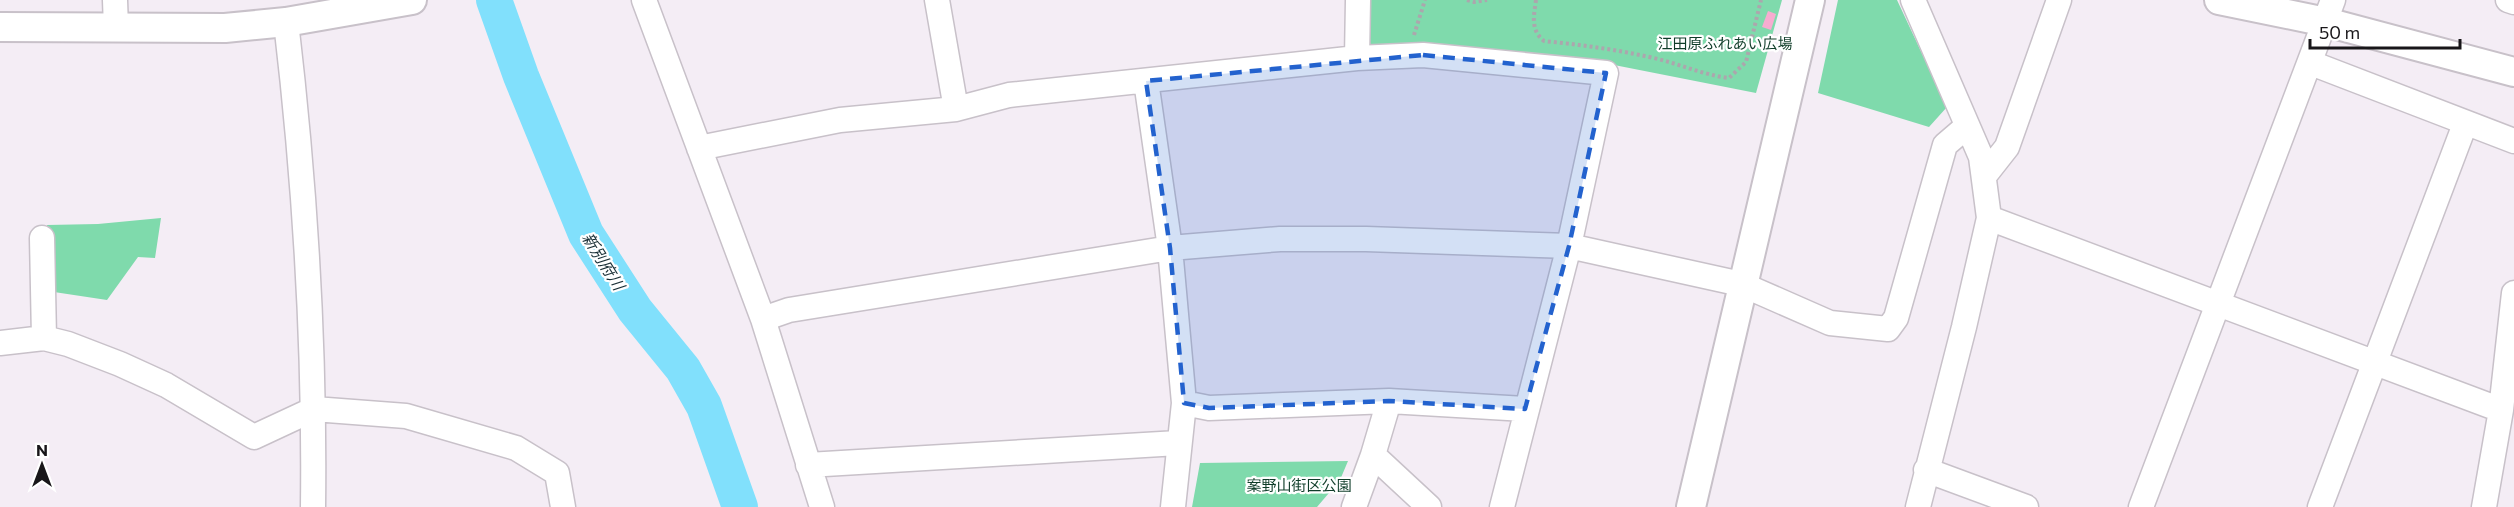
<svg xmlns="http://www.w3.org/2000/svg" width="2514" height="507" font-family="Commissioner,'Noto Sans JP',sans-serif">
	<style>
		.green { fill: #7fdaac }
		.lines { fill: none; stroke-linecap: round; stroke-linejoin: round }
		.river { stroke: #81e0fc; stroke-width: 36 }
		.building { fill: #f7acd0 }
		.minor-casing { stroke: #c8c1c9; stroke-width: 27 }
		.tertiary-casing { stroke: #c8c1c9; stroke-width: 32 }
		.path { stroke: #aca6ad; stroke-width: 4; stroke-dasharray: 3 3; stroke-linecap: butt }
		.minor { stroke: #fff; stroke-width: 24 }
		.tertiary { stroke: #fff; stroke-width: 28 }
		.marked { fill: #2362ce; fill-opacity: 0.2; stroke: #2362ce; stroke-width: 4.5; stroke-dasharray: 12 8; stroke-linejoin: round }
		.labels { text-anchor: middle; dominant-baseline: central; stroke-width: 4.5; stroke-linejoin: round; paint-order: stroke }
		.park-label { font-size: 15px; fill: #0f3d29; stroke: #fff }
		.water-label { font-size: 16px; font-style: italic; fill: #182e35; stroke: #fff }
	</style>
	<rect width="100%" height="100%" fill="#f4edf5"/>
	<path class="green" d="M 1369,0 L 1782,0 L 1756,93 L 1604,63 L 1369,45 Z
		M 1838,0 L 1897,0 L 1947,107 L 1929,127 L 1818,93 Z
		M 161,218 L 155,258 L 138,257 L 107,300 L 54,292 L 47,225 L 98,224 Z
		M 1348,461 L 1340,480 L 1317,507 L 1192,507 L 1200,463 Z"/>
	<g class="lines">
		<path class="river" d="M 494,0 L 521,76 L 586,234 L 635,310 L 683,369 L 704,406 L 740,507"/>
	</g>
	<path class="building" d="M 1768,11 L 1776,14 L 1771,30 L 1762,27 Z"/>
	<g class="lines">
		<g class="minor-casing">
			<path id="minor" d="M 115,0 L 116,28
				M 644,0 L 763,319 L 822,507
				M 937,0 L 956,109
				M 1913,0 L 1981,157 L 1989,218 L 1964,327 L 1918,507
				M 2508,0 L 2514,2
				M 286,22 C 305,183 315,345 313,507
				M 1357,58 L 1358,0
				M 2311,63 L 2514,141
				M 1146,81 L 1170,248 L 1184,403 L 1173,507
				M 699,148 L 840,120 L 956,109 L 1009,95 L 1357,58 L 1423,55 L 1606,73 L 1569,246 L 1502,507
				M 1985,175 L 2007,147 L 2059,0
				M 1989,218 L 2501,410
				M 42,238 L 44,338
				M 763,319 L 789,310 L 1170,248 L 1280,239 L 1366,239 L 1569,246 L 1741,284 L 1830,323 L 1888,329 L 1896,318 L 1945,145 L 1966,127
				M 0,343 L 44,338 L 68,344 L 120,364 L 166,385 L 254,437 L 314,409 L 406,416 L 516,448 L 557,473 L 563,507
				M 1184,403 L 1209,408 L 1389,401 L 1525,409
				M 1373,455 L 1389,401
				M 808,465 L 1178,443
				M 1926,470 L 2026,507
				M 1354,507 L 1373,455 L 1429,507
				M 2141,507 L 2333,0
				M 2320,507 L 2465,124
				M 2484,507 L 2501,410 L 2514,293"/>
		</g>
		<g class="tertiary-casing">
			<path id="tertiary" d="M 2219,0 L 2326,22 L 2514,72
				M 0,27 L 225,28 L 286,22 L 412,0
				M 1691,507 L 1810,0"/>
		</g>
		<path class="path" d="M 1467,0 L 1474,2 L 1487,0
			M 1536,0 C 1534,15 1530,30 1544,41 C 1583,45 1620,50 1658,59 C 1682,65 1704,75 1729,78 L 1746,62 L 1761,0
			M 1414,35 L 1425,0"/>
		<use href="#minor" class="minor"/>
		<use href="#tertiary" class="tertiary"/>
	</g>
	<path class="marked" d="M 1423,55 L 1606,73 L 1569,246 L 1525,409 L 1389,401 L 1209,408 L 1184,403 L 1170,248 L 1146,81 Z"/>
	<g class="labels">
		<g class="park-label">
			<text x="1725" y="43">江田原ふれあい広場</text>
			<text x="1299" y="485">案野山街区公園</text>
		</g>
		<g class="water-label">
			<text transform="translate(604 261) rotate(58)">新別府川</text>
		</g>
	</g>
	<g transform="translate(42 465)" stroke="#ffffff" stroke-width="4.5" paint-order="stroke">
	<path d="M0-4.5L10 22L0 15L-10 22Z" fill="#181619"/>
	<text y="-9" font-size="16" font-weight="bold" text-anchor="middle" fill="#181619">N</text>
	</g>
	<path d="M2310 39v9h150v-9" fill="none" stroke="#181619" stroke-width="3"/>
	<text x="2319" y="39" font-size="18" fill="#181619" stroke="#ffffff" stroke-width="4.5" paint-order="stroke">50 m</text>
</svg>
